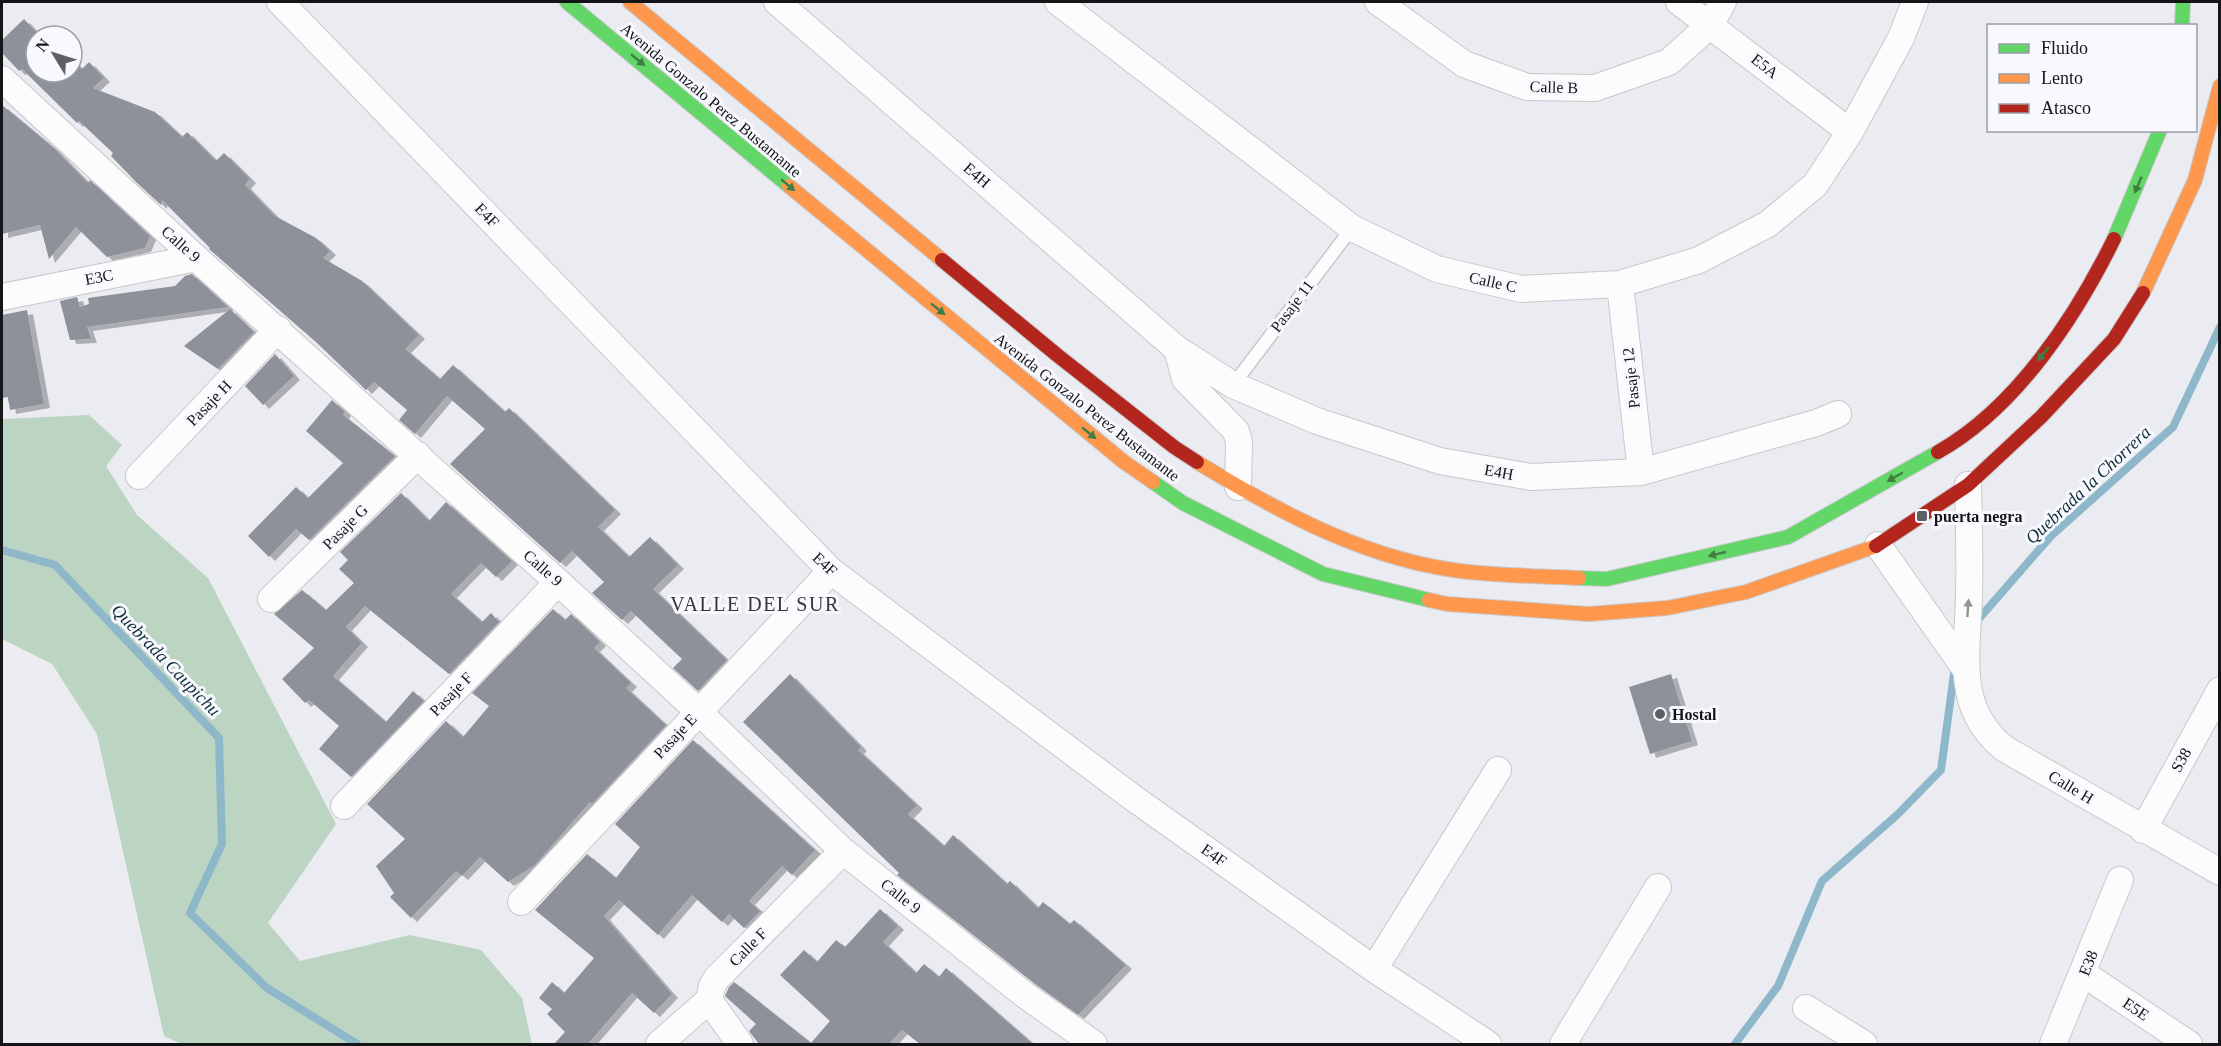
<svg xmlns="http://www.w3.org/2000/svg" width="2221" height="1046" font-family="'Times New Roman',serif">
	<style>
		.forest { fill: #bcd4c2 }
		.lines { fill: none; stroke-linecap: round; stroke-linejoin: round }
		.stream { stroke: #8fb7ca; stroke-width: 8 }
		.building { fill: #8e909a; filter: url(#shadow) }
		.lane-casing { stroke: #c7c8cc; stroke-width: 15 }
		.street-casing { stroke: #c7c8cc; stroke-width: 28 }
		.fast-casing { stroke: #c9c9cc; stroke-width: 16 }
		.slow-casing { stroke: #c9c9cc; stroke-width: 16 }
		.jam-casing { stroke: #c9c9cc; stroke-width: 16 }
		.lane { stroke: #fcfcfd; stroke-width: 12 }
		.street { stroke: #fcfcfd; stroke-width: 26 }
		.fast { stroke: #63d668; stroke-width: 14 }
		.slow { stroke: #ff974d; stroke-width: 14 }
		.jam { stroke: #b3261e; stroke-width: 14 }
		.oneway { fill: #3f7f44 }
		.oneway2 { fill: #949496 }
		.poi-dot { fill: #5f6063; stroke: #f7f9ff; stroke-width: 2 }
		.labels { text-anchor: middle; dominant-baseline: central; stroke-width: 6; stroke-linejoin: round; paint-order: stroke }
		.street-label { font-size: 16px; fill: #141517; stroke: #f7f9ff }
		.poi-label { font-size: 16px; font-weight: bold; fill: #141517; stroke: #f7f9ff; text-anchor: start }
		.water-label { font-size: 18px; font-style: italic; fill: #112d39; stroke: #f7f9ff }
		.quarter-label { font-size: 20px; letter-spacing: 1.5px; fill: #34363c; stroke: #f7f9ff }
	</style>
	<defs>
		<filter id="shadow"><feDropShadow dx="6" dy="4" stdDeviation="0" flood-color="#0004"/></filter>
	</defs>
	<rect width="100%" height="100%" fill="#ebecf1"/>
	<path class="forest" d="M 89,415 L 122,445 L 106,466 L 137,515 L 208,578 L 336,824 L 268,923 L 300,961 L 410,935 L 481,950 L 522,998 L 532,1044 L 182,1044 L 164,1036 L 97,734 L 52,664 L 2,639 L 2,419 Z"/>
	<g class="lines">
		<path class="stream" d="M 2,550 L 55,565 L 219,738 L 222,844 L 190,913 L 267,988 L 357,1044
			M 1976,622 L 2051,536 L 2173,427 L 2220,327
			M 1735,1044 L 1778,986 L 1822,881 L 1897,815 L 1941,770 L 1955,666"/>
	</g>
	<path class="building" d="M 24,19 L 40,36 L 36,36 L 36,72 L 72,72 L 72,60 L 82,69 L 89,62 L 104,78 L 93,88 L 155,112 L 182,137 L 187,132 L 216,161 L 224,153 L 250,179 L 245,185 L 275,216 L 316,238 L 330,251 L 323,258 L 362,281 L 419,335 L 405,349 L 440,379 L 453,365 L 505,412 L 509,408 L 615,510 L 598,527 L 629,557 L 650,537 L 678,565 L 653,589 L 727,660 L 704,684 L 698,691 L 673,668 L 682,659 L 631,611 L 622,620 L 592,593 L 604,582 L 572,551 L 560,563 L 450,464 L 485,429 L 447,396 L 415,434 L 399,420 L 407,410 L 374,382 L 366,390 L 317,343 L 209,249 L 210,248 L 162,200 L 161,205 L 136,182 L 111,156 L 113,153 L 79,121 L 77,123 L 22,69 L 19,71 L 2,53 L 2,40 Z
		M 2,105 L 54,148 L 82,177 L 88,183 L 90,180 L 150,236 L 145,248 L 107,257 L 76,227 L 49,259 L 40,225 L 2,234 Z
		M 192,274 L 228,307 L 87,327 L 91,339 L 70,340 L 60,301 L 77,297 L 80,307 L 89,304 L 88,298 L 175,286 L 185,276 Z
		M 230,309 L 254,332 L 218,369 L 184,346 Z
		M 27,310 L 44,404 L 10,410 L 8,397 L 2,398 L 2,315 Z
		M 275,354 L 294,376 L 263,405 L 245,386 Z
		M 332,400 L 345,412 L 343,415 L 395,456 L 309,540 L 296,529 L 269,557 L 248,536 L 296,487 L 308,498 L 343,463 L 306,431 Z
		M 401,493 L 429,521 L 446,502 L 512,561 L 496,577 L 481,563 L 451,594 L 482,622 L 491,613 L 499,622 L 449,674 L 365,606 L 346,627 L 362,643 L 333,676 L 386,722 L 413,691 L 424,701 L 351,777 L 319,749 L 339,726 L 309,700 L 305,703 L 282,679 L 314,648 L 274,614 L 302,590 L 326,610 L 354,583 L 339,569 L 348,560 L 340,552 Z
		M 553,609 L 565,620 L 571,614 L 600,642 L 594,648 L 631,683 L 626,688 L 666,725 L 592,804 L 590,802 L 535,865 L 508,882 L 480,857 L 462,876 L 456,871 L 411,918 L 390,897 L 394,893 L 376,866 L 405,839 L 367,804 L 446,721 L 463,737 L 489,706 L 472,693 Z
		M 790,674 L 861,747 L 858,750 L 917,805 L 908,814 L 944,846 L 953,835 L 1007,884 L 1010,881 L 1038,908 L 1043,902 L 1070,924 L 1074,920 L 1126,965 L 1078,1015 L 1035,984 L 897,875 L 899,873 L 743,722 Z
		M 1671,674 L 1692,741 L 1650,754 L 1629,687 Z
		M 693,740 L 815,850 L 792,875 L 782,866 L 749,901 L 760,911 L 744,928 L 729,914 L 722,922 L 692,895 L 658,935 L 619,900 L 604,916 L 672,994 L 654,1013 L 632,993 L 588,1044 L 554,1044 L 565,1032 L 547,1014 L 552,1009 L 539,998 L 552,982 L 564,993 L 594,958 L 535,910 L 587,854 L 616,878 L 640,847 L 615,824 Z
		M 880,909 L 898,926 L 883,942 L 916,973 L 924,964 L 939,977 L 946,968 L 1033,1044 L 920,1044 L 902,1030 L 889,1044 L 759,1044 L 749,1031 L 756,1024 L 725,996 L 729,987 L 734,982 L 811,1043 L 830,1021 L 780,975 L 804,950 L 817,962 L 836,940 L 845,947 Z"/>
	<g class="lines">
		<g class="lane-casing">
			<path id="lane" d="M 1233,385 L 1352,228"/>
		</g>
		<g class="street-casing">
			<path id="street" d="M 280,2 L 831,571 L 1132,797 L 1374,969 L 1488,1044
				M 777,2 L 1177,349 L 1233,385 L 1317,421 L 1440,461 L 1531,477 L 1641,472 L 1816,423 L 1838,414
				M 1058,2 L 1352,228 L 1437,269 L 1521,289 L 1620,284 L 1699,260 L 1768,224 L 1815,185 L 1850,132 L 1901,38 L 1915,2
				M 1378,2 L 1464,64 L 1527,87 L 1595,88 L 1669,62 L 1710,25 L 1723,2
				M 1679,2 L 1850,132
				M 2,79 L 196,258 L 558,582 L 698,711 L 843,851 L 1025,995 L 1094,1044
				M 1620,284 L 1641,472
				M 2,297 L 196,258
				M 1177,349 L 1185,379 L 1236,431 L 1239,442 L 1238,487
				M 139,476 L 278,329
				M 1968,485 C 1969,522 1970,559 1969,596 C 1968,652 1953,708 2005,749 L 2220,872
				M 1878,545 L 1964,667
				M 271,599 L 418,455
				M 344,806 L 558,582
				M 2143,830 L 2220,690
				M 521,902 L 831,571
				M 1374,969 L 1498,770
				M 2084,974 L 2189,1044
				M 709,1000 L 740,1044
				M 1806,1008 L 1864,1044
				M 659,1044 L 709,1000 L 712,986 L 717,978 L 843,851
				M 1563,1044 L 1658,887
				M 2053,1044 L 2120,880"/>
		</g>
		<g class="fast-casing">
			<path id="fast" d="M 567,2 L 789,186
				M 2182,26 L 2183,2
				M 2114,239 L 2160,130
				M 1153,482 L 1183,503 L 1323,574 L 1429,600
				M 1579,578 L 1607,579 L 1788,537 L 1938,452"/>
		</g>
		<g class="slow-casing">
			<path id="slow" d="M 630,2 L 942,260
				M 789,186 L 1124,462 L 1153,482
				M 2143,293 L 2195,180 L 2220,86
				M 1197,462 C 1280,513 1371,562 1469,572 C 1506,576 1543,576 1579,578
				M 1429,600 L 1447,604 L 1589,614 L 1667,608 L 1746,592 L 1876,546"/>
		</g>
		<g class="jam-casing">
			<path id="jam" d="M 942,260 L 1057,355 L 1174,447 L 1197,462
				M 1938,452 C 2016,408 2075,318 2114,239
				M 1876,546 L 1968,485 L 2041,417 L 2114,339 L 2143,293"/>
		</g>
		<use href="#lane" class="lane"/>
		<use href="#street" class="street"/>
		<use href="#fast" class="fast"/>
		<use href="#slow" class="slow"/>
		<use href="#jam" class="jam"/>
	</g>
	<defs><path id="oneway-solid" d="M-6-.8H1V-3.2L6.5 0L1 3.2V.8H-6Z" transform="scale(1.5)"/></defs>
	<g class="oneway">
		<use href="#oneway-solid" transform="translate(638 60) rotate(40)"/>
		<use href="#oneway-solid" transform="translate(788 185) rotate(40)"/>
		<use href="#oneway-solid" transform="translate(2138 185) rotate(113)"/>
		<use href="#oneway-solid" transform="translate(938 309) rotate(39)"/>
		<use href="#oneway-solid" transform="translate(2043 354) rotate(130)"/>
		<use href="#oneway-solid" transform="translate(1089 433) rotate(39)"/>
		<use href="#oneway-solid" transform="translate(1895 477) rotate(150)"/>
		<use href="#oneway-solid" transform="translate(1717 554) rotate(167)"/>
	</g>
	<use class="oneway2" href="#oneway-solid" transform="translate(1968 608) rotate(-86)"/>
	<g class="poi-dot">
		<rect x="1916" y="510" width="12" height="12" rx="3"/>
		<circle cx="1660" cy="714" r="6"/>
	</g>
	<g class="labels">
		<g class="street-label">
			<text transform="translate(1765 66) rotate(38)">E5A</text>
			<text transform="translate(1554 87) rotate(2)">Calle B</text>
			<text transform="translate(711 100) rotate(40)">Avenida Gonzalo Perez Bustamante</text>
			<text transform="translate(977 175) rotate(41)">E4H</text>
			<text transform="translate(487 215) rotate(46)">E4F</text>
			<text transform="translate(181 244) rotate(42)">Calle 9</text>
			<text transform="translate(99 277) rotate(-11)">E3C</text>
			<text transform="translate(1493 282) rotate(12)">Calle C</text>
			<text transform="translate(1292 306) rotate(-53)">Pasaje 11</text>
			<text transform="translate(1631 378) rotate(-96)">Pasaje 12</text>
			<text transform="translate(209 403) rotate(-46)">Pasaje H</text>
			<text transform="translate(1087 407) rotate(38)">Avenida Gonzalo Perez Bustamante</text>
			<text transform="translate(1499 472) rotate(10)">E4H</text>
			<text transform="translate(345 527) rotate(-45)">Pasaje G</text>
			<text transform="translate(825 564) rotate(43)">E4F</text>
			<text transform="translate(543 568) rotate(42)">Calle 9</text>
			<text transform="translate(451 694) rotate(-46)">Pasaje F</text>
			<text transform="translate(675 736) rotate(-47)">Pasaje E</text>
			<text transform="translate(2181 760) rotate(-61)">S38</text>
			<text transform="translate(2071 787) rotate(31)">Calle H</text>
			<text transform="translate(1214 855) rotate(35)">E4F</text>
			<text transform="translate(901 896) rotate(38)">Calle 9</text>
			<text transform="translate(748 947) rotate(-45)">Calle F</text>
			<text transform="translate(2088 963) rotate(-68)">E38</text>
			<text transform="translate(2136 1009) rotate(34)">E5E</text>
		</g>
		<g class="poi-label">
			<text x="1934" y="516">puerta negra</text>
			<text x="1672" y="714">Hostal</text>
		</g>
		<g class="water-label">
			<text transform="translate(2088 485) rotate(-43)">Quebrada la Chorrera</text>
			<text transform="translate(166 660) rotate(46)">Quebrada Caupichu</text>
		</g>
		<g class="quarter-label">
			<text x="755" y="604">VALLE DEL SUR</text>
		</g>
	</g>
	<rect width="2221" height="1046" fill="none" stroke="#141517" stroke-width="6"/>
	<rect x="1987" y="24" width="210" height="108" fill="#f7f9ff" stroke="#9c9ea2" stroke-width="1.5"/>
	<rect x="1999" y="44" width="30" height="9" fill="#63d668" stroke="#9c9ea2" stroke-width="1.5"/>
	<text x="2041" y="54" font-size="18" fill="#141517">Fluido</text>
	<rect x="1999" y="74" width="30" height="9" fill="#ff974d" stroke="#9c9ea2" stroke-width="1.5"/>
	<text x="2041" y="84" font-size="18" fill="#141517">Lento</text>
	<rect x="1999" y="104" width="30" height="9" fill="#b3261e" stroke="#9c9ea2" stroke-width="1.5"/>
	<text x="2041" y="114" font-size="18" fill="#141517">Atasco</text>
	<g transform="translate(54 54) rotate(308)"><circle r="28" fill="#f7f9ff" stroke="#9c9ea2" stroke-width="1.5"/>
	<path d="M0-4.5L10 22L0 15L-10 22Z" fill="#5f6063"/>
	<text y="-9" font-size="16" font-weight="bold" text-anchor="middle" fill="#141517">N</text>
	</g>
</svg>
